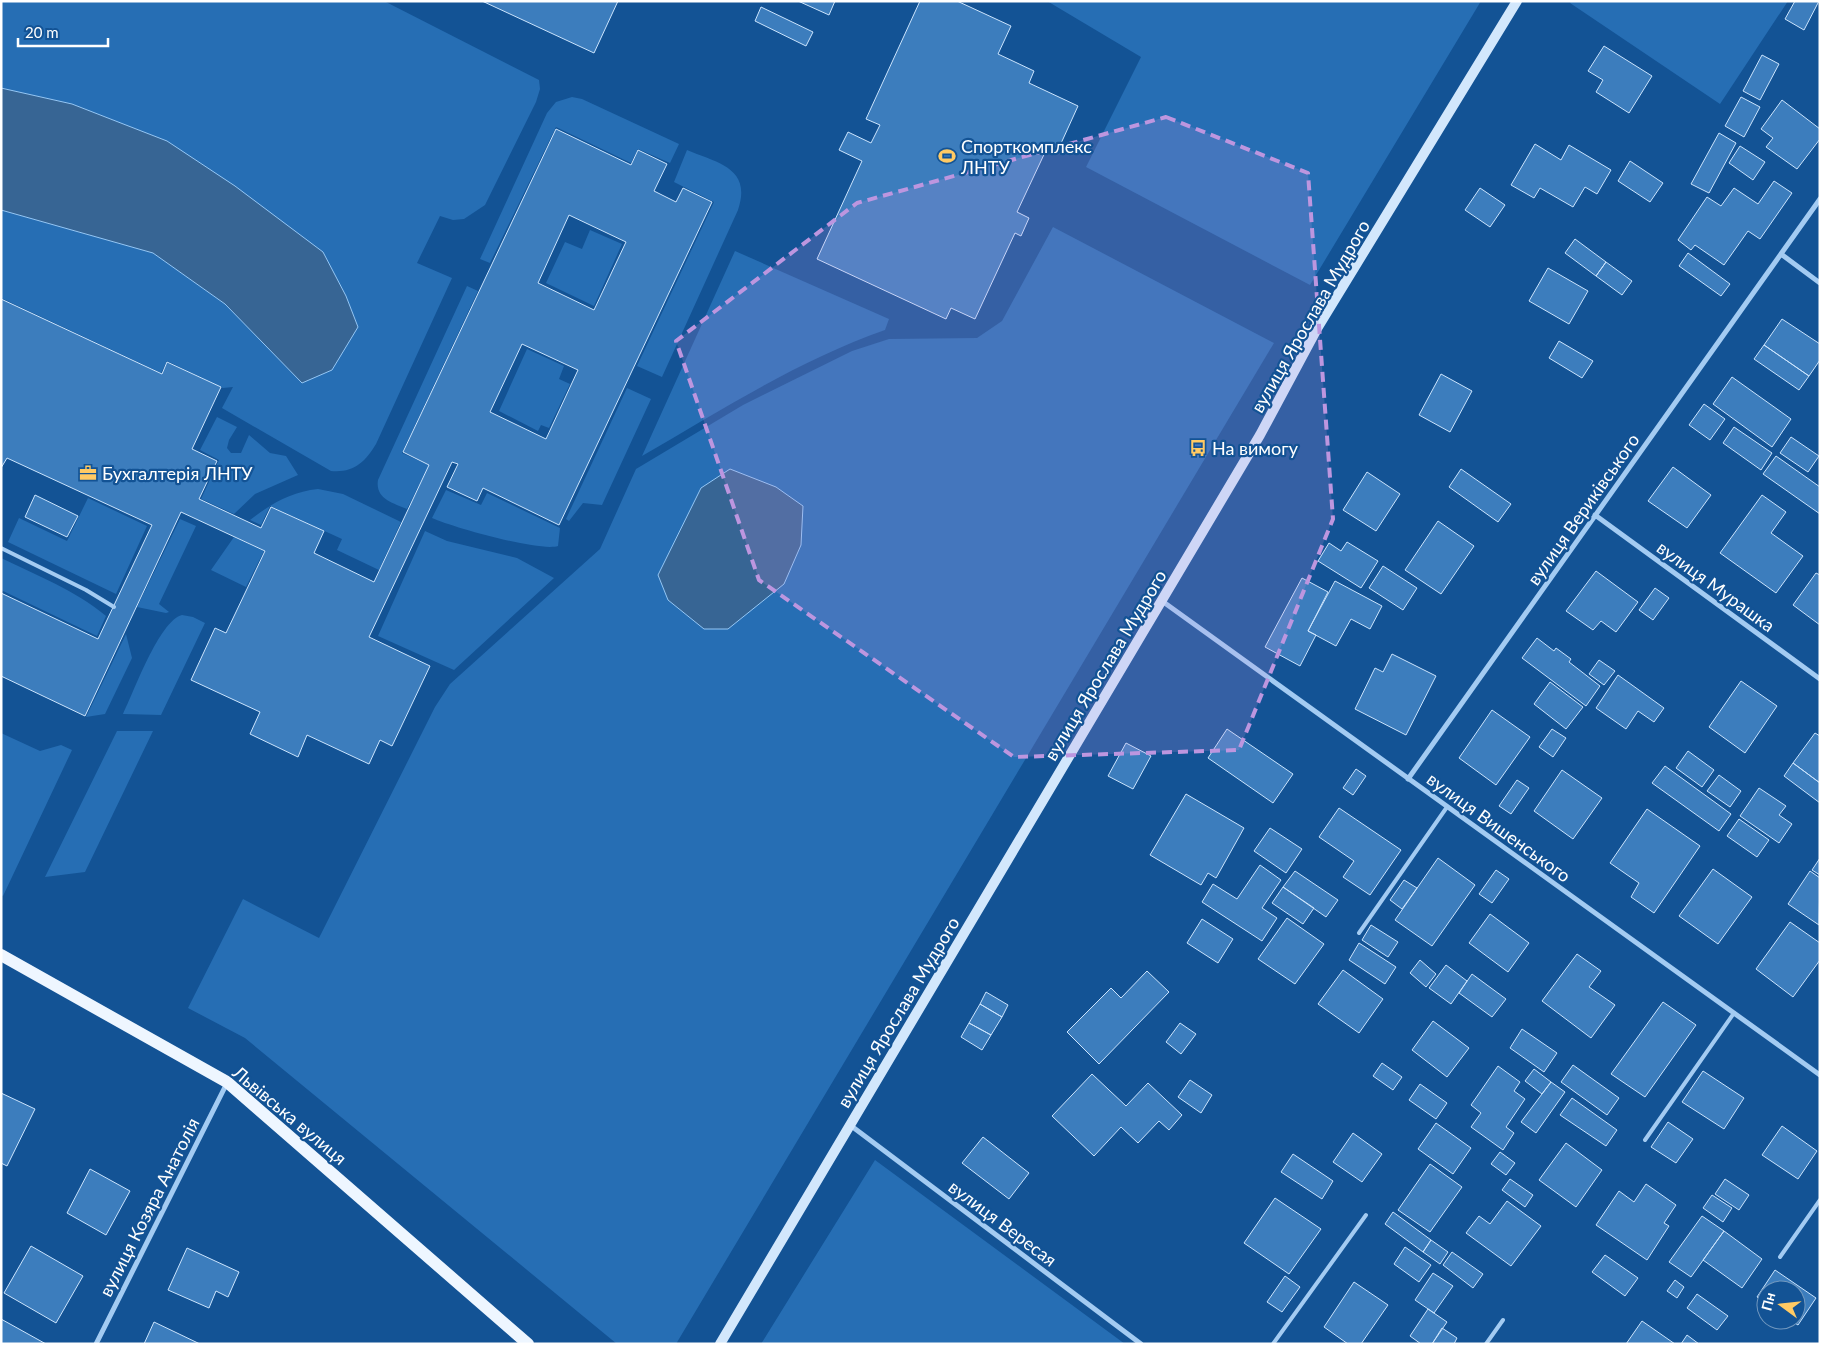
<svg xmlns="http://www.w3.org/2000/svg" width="1821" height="1345" font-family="Lato,sans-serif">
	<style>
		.green { fill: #266eb4 }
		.water { fill: #376594; stroke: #95c7f5 }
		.building { fill: #3c7dbd; stroke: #cbe4fd; fill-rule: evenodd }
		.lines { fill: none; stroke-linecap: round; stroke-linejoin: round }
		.service { stroke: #a3cbf2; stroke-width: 4 }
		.minor { stroke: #a3cbf2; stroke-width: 5 }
		.secondary { stroke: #d2e7fc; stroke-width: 10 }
		.primary { stroke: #eef6ff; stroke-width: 12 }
		.marked { fill: #bd96df; fill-opacity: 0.2; stroke: #bd96df; stroke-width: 4; stroke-dasharray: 10 6; stroke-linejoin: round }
		.labels { text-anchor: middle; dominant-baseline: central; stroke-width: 4.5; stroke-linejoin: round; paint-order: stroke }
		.poi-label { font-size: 18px; fill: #fff; stroke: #135395; text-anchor: start }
		.street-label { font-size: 18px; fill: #fff; stroke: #135395 }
	</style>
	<rect width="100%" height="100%" fill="#135395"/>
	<path class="green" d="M 1,1 L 384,1 L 539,80 L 540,89 L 536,102 L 485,205 L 464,219 L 453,220 L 440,216 L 417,263 L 452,278 L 376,444 C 365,462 354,473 331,471 L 222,408 L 233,387 L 223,388 L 167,361 L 161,373 L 1,298 L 1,210 L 153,253 L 225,304 L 302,383 L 358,327 L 346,296 L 323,252 L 167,141 L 72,104 L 1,88 Z
		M 1047,1 L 1481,1 L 1310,285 L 1086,167 L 1141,57 Z
		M 1571,1 L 1788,1 L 1720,104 L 1570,3 Z
		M 572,97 L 582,99 L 679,144 L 670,163 L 638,149 L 631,163 L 556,127 L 490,263 L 480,259 L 547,113 L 556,102 Z
		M 687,150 C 718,163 752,168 738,210 L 662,377 L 637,366 L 714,202 L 674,182 Z
		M 1053,227 L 1274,343 L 676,1344 L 617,1344 L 245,1038 L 188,1008 L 243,899 L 319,938 L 435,707 L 450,684 L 600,549 L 636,469 L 743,405 L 852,351 L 889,339 L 977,338 L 1002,321 Z
		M 590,230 L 622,244 L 594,306 L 546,283 L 565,242 L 582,249 Z
		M 735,251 L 889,319 L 885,330 C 799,360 720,411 642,456 Z
		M 467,286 L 478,291 L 402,453 L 429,465 L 407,509 C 393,503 375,499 378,480 Z
		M 527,349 L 564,366 L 559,379 L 570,384 L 549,428 L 541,425 L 538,431 L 499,411 Z
		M 627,388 L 651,399 L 602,505 L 583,503 L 569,521 L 566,519 Z
		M 217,417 L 237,427 L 229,440 L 227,448 L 231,453 L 241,453 L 249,435 L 270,453 L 286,456 L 298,475 L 255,494 L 234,514 L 201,499 L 219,460 L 200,450 Z
		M 318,489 L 343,494 L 401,522 L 379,570 L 337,550 L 342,539 L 270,506 L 261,525 L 250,520 C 272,503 291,492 318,489 Z
		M 446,490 L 481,505 L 487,493 L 560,528 L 558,546 C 539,552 452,527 432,518 Z
		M 88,498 L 147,526 L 116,594 L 8,542 L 19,518 L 67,541 Z
		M 180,519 L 196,526 L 159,604 L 169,612 L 166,613 L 137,607 Z
		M 425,531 L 447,541 L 517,558 L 554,578 L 454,670 L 378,636 Z
		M 234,537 L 264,551 L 246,587 L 211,570 Z
		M 1,558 C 38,576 75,590 106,616 L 97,636 L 1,590 Z
		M 182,615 L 193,617 L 205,623 L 161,715 L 123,714 C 134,692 159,621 182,615 Z
		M 126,634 L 132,658 L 105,714 L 86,717 Z
		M 117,731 L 153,731 L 85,872 L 45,877 Z
		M 1,733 L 40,751 L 61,745 L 72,750 L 3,896 L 1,895 Z
		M 875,1160 L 1125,1344 L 761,1344 Z"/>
	<path class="water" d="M 1,88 L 72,104 L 167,141 L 235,186 L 323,252 L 346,296 L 358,327 L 332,370 L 302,383 L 225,304 L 153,253 L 1,210 Z
		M 730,469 L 776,487 L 803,506 L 801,545 L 784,584 L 728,629 L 704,629 L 668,600 L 658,575 L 701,488 Z"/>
	<path class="building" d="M 482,1 L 618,1 L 594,53 Z
		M 798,1 L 835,1 L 829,15 Z
		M 920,1 L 957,1 L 1011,26 L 998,54 L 1034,71 L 1029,83 L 1078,106 L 1058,150 L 1048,146 L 1017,212 L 1029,218 L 1021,236 L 1015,233 L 975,319 L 951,308 L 946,319 L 817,259 L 862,161 L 839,150 L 848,132 L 871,143 L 880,125 L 866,119 Z
		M 1795,1 L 1819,1 L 1804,30 L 1785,19 Z
		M 761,7 L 813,32 L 806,46 L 755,21 Z
		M 1604,46 L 1652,76 L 1629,113 L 1596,92 L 1603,80 L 1588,71 Z
		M 1762,55 L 1779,64 L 1760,100 L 1743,91 Z
		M 1741,97 L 1760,107 L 1744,137 L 1725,126 Z
		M 1782,100 L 1820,129 L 1820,139 L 1797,169 L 1766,147 L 1773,138 L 1761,129 Z
		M 556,129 L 631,165 L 638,150 L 667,164 L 654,191 L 676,202 L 683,188 L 712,202 L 559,525 L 483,488 L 477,501 L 447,487 L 458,464 L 452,462 L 369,637 L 430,666 L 392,746 L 380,740 L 369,764 L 307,735 L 298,757 L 250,734 L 260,712 L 191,680 L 215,628 L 226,633 L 265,551 L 181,512 L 85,716 L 1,676 L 1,593 L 98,639 L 152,525 L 7,458 L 1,468 L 1,299 L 162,374 L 167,362 L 221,387 L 192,449 L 217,461 L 199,499 L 261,528 L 271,507 L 324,531 L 314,553 L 374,582 L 429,465 L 403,452 ZM 569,215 L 626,242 L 594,310 L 538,283 ZM 522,344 L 578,370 L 546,439 L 490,412 Z
		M 1719,133 L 1736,143 L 1709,193 L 1691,184 Z
		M 1535,144 L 1561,160 L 1569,145 L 1611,170 L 1597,194 L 1585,187 L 1573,207 L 1540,188 L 1534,198 L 1511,185 Z
		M 1740,146 L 1765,162 L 1753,180 L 1729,163 Z
		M 1630,161 L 1663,183 L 1650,202 L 1618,181 Z
		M 1774,181 L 1792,193 L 1760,239 L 1748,231 L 1724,265 L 1695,245 L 1691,250 L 1678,240 L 1707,197 L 1721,206 L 1734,188 L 1758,204 Z
		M 1480,188 L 1505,205 L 1490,227 L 1465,210 Z
		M 1575,239 L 1606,262 L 1596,276 L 1565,253 Z
		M 1688,253 L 1730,284 L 1721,296 L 1679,266 Z
		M 1606,262 L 1632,281 L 1622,295 L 1596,276 Z
		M 1548,268 L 1588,291 L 1569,324 L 1529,301 Z
		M 1782,319 L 1820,344 L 1820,360 L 1809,376 L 1764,345 Z
		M 1559,341 L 1593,361 L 1582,378 L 1549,358 Z
		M 1764,345 L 1809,376 L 1799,390 L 1754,359 Z
		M 1441,374 L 1472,391 L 1450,432 L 1419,415 Z
		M 1732,377 L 1791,419 L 1772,447 L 1713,404 Z
		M 1704,404 L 1725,419 L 1710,440 L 1689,425 Z
		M 1734,427 L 1772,453 L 1761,470 L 1723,443 Z
		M 1791,437 L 1819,456 L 1808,472 L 1780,453 Z
		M 1776,456 L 1820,487 L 1820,514 L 1763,474 Z
		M 1673,467 L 1711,495 L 1687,528 L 1648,501 Z
		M 1461,469 L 1511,504 L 1498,522 L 1449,487 Z
		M 1367,472 L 1400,494 L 1376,531 L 1343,510 Z
		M 35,495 L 78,516 L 67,537 L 25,517 Z
		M 1762,495 L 1786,512 L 1771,533 L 1803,556 L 1776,593 L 1720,553 Z
		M 1438,521 L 1474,546 L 1441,594 L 1405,570 Z
		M 1347,542 L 1378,561 L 1361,588 L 1318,561 L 1329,543 L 1341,551 Z
		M 1383,566 L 1417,588 L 1403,610 L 1369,588 Z
		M 1596,571 L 1638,602 L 1616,632 L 1601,621 L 1593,630 L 1566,611 Z
		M 1816,573 L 1820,575 L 1820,625 L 1793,605 Z
		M 1302,578 L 1328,592 L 1308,631 L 1316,635 L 1300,666 L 1265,647 Z
		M 1335,581 L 1382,606 L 1370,629 L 1351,619 L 1336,646 L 1308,631 Z
		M 1655,588 L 1669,598 L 1653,620 L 1639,610 Z
		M 1537,638 L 1554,651 L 1556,648 L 1571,659 L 1569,662 L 1600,686 L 1586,706 L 1522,658 Z
		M 1392,654 L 1436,676 L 1406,735 L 1355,709 L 1375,668 L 1383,672 Z
		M 1599,660 L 1615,671 L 1604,685 L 1589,674 Z
		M 1618,675 L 1664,708 L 1654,722 L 1638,711 L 1626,729 L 1596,708 Z
		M 1741,681 L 1777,706 L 1745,753 L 1709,727 Z
		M 1550,682 L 1583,707 L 1566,729 L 1534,704 Z
		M 1492,710 L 1530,737 L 1496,785 L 1459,758 Z
		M 1227,729 L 1293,774 L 1273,803 L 1208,758 Z
		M 1552,729 L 1566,738 L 1553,757 L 1539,747 Z
		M 1815,733 L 1820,736 L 1820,783 L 1793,763 Z
		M 1126,743 L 1151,756 L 1133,789 L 1108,776 Z
		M 1688,751 L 1714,770 L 1702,787 L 1676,768 Z
		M 1793,763 L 1820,783 L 1820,803 L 1784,776 Z
		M 1665,766 L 1731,814 L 1719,831 L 1652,783 Z
		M 1356,769 L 1366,776 L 1353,795 L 1343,788 Z
		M 1562,770 L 1602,798 L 1573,839 L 1534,811 Z
		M 1719,775 L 1741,791 L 1730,807 L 1707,791 Z
		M 1517,780 L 1529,788 L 1511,814 L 1499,806 Z
		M 1759,788 L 1786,806 L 1779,815 L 1792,824 L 1779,843 L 1740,816 Z
		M 1186,794 L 1244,828 L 1216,878 L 1208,873 L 1201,885 L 1150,855 Z
		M 1339,808 L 1401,850 L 1370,895 L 1343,877 L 1354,861 L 1319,837 Z
		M 1647,809 L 1700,846 L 1654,913 L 1631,897 L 1639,883 L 1610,863 Z
		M 1739,819 L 1769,840 L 1757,857 L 1727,836 Z
		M 1270,828 L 1302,849 L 1286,873 L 1254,851 Z
		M 1438,858 L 1475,885 L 1432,946 L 1395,920 Z
		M 1820,858 L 1820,875 L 1812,870 Z
		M 1260,865 L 1281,880 L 1262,908 L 1277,918 L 1262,941 L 1202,902 L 1213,884 L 1237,899 Z
		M 1713,869 L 1752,897 L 1718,944 L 1679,916 Z
		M 1496,870 L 1509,879 L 1492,903 L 1479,894 Z
		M 1295,871 L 1338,900 L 1326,917 L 1283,887 Z
		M 1810,871 L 1820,878 L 1819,925 L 1788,904 Z
		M 1404,880 L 1417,888 L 1402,909 L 1390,900 Z
		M 1283,887 L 1314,908 L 1303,924 L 1272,903 Z
		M 1490,914 L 1529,943 L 1508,972 L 1469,943 Z
		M 1287,918 L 1324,944 L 1295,984 L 1258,959 Z
		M 1202,919 L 1233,939 L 1218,963 L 1187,943 Z
		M 1790,922 L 1820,943 L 1820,960 L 1793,997 L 1756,969 Z
		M 1371,925 L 1398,942 L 1388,957 L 1362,940 Z
		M 1359,943 L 1396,967 L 1385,984 L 1349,960 Z
		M 1577,954 L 1601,971 L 1589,987 L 1615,1005 L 1591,1038 L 1542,1001 Z
		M 1420,960 L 1436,974 L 1426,987 L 1410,973 Z
		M 1446,965 L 1467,981 L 1451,1004 L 1429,988 Z
		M 1343,970 L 1383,999 L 1359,1033 L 1318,1004 Z
		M 1147,971 L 1169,992 L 1099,1064 L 1067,1032 L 1111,988 L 1121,998 Z
		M 1472,974 L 1506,999 L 1492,1017 L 1459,993 Z
		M 986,992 L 1008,1005 L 1002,1017 L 980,1004 Z
		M 1663,1002 L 1696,1025 L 1645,1097 L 1611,1074 Z
		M 980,1004 L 1002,1017 L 991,1035 L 969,1023 Z
		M 1433,1021 L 1469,1048 L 1447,1077 L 1412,1050 Z
		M 969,1023 L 991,1035 L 982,1050 L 961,1037 Z
		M 1180,1023 L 1196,1034 L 1181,1054 L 1166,1042 Z
		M 1522,1029 L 1557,1053 L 1544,1072 L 1510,1048 Z
		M 1382,1063 L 1402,1077 L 1393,1090 L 1373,1076 Z
		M 1573,1065 L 1619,1098 L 1607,1115 L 1561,1082 Z
		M 1498,1066 L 1520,1082 L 1514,1091 L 1525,1099 L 1506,1127 L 1514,1133 L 1503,1150 L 1471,1127 L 1481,1113 L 1471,1105 Z
		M 1534,1069 L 1551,1082 L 1542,1094 L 1525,1081 Z
		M 1703,1071 L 1744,1098 L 1724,1129 L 1682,1102 Z
		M 1092,1074 L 1126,1106 L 1148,1083 L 1182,1115 L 1169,1130 L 1159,1121 L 1138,1143 L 1121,1127 L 1094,1156 L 1052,1116 Z
		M 1190,1080 L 1212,1095 L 1201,1113 L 1178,1097 Z
		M 1551,1082 L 1565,1092 L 1536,1133 L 1521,1122 Z
		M 1420,1084 L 1447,1103 L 1436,1119 L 1409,1100 Z
		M 1,1093 L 35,1109 L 7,1166 L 1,1163 Z
		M 1572,1098 L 1617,1130 L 1606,1146 L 1560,1115 Z
		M 1668,1122 L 1693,1139 L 1676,1163 L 1651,1147 Z
		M 1436,1123 L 1471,1148 L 1453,1174 L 1418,1149 Z
		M 1782,1126 L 1817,1151 L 1798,1179 L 1762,1155 Z
		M 1353,1133 L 1382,1154 L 1362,1182 L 1333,1162 Z
		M 983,1137 L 1029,1173 L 1009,1199 L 962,1163 Z
		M 1566,1143 L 1602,1170 L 1576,1207 L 1539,1180 Z
		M 1500,1152 L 1515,1163 L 1506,1175 L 1491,1164 Z
		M 1293,1154 L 1333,1181 L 1322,1199 L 1281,1172 Z
		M 1430,1164 L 1462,1187 L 1430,1232 L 1398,1210 Z
		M 90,1169 L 130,1191 L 106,1235 L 67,1213 Z
		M 1510,1179 L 1533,1195 L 1525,1207 L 1502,1190 Z
		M 1725,1179 L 1749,1195 L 1739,1210 L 1715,1194 Z
		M 1646,1184 L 1676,1205 L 1664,1223 L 1669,1226 L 1647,1260 L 1596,1225 L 1619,1191 L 1634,1202 Z
		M 1712,1195 L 1732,1208 L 1723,1222 L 1703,1208 Z
		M 1275,1198 L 1321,1229 L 1289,1274 L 1244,1243 Z
		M 1507,1201 L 1541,1226 L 1511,1266 L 1466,1233 L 1479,1216 L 1490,1224 Z
		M 1393,1212 L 1431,1240 L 1423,1252 L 1385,1224 Z
		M 1702,1216 L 1724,1231 L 1691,1277 L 1669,1262 Z
		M 1724,1231 L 1762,1259 L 1742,1288 L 1703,1260 Z
		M 1431,1240 L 1448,1252 L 1440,1264 L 1423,1252 Z
		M 31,1246 L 83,1276 L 56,1323 L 4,1293 Z
		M 1405,1247 L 1431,1265 L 1419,1282 L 1394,1264 Z
		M 187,1248 L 239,1272 L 228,1297 L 216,1291 L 209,1308 L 168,1290 Z
		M 1452,1252 L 1483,1274 L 1473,1288 L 1443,1265 Z
		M 1605,1255 L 1638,1278 L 1625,1296 L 1592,1272 Z
		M 1775,1270 L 1816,1298 L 1798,1325 L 1790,1320 L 1796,1320 L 1796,1290 L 1766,1290 L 1766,1304 L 1757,1297 Z
		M 1433,1273 L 1453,1286 L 1434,1313 L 1415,1300 Z
		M 1285,1276 L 1300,1287 L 1282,1312 L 1267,1302 Z
		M 1675,1280 L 1684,1287 L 1677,1298 L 1667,1291 Z
		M 1354,1282 L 1388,1305 L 1361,1344 L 1348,1344 L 1324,1327 Z
		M 1697,1294 L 1728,1316 L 1717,1330 L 1687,1308 Z
		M 1428,1309 L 1447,1322 L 1432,1344 L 1421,1344 L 1410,1336 Z
		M 1,1319 L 46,1344 L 1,1344 Z
		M 1642,1321 L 1675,1344 L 1626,1344 Z
		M 154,1322 L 200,1344 L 144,1344 Z
		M 1442,1328 L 1457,1338 L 1454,1344 L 1432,1344 Z
		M 1687,1335 L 1699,1344 L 1681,1344 Z"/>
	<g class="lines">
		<path class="service" d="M 1,548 L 86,590 L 114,607
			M 1359,933 L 1447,807
			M 1645,1140 L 1734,1013
			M 1780,1257 L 1820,1200
			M 1273,1344 L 1366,1215
			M 1486,1344 L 1503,1320"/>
		<path class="minor" d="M 1781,254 L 1820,283
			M 1595,515 L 1820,679
			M 1162,601 L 1820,1075
			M 1408,779 L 1820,199
			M 850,1125 L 1141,1344
			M 96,1344 L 227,1083"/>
		<path class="secondary" d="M 720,1344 L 1260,435 L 1318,327 L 1517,1"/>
		<path class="primary" d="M 1,955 L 227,1082 L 528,1344"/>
	</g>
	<path class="marked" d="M 1166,117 L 1308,173 L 1333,519 L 1239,750 L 1014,757 L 759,580 L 676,341 L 857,203 Z"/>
	<defs>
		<g id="stadium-bare" transform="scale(1.35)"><path d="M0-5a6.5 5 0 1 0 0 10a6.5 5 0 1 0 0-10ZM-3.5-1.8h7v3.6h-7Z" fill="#ffca64" stroke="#135395" stroke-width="2.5" paint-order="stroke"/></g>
		<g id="bus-bare" transform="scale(1.35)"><path d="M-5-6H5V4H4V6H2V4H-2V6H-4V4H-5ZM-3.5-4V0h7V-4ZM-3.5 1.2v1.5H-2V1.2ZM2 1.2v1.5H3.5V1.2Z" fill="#ffca64" stroke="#135395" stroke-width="2.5" paint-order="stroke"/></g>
		<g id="office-bare" transform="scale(1.35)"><path d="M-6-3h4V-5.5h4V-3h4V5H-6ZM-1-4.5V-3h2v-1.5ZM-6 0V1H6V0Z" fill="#ffca64" stroke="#135395" stroke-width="2.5" paint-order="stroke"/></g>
	</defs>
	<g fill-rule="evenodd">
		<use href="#stadium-bare" x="947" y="156"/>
		<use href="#bus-bare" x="1198" y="448"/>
		<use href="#office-bare" x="88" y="473"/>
	</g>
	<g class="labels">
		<g class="poi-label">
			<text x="961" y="146">Спорткомплекс<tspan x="961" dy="21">ЛНТУ</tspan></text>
			<text x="1212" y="448">На вимогу</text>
			<text x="102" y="473">Бухгалтерія ЛНТУ</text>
		</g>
		<g class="street-label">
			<text transform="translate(1310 316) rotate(-60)">вулиця Ярослава Мудрого</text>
			<text transform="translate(1583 509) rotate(-55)">вулиця Вериківського</text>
			<text transform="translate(1716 586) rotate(36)">вулиця Мурашка</text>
			<text transform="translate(1105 665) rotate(-59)">вулиця Ярослава Мудрого</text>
			<text transform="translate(1499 827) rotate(36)">вулиця Вишенського</text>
			<text transform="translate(898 1012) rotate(-59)">вулиця Ярослава Мудрого</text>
			<text transform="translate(290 1115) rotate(40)">Львівська вулиця</text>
			<text transform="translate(149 1207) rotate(-63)">вулиця Козяра Анатолія</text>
			<text transform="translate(1003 1223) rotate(37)">вулиця Вересая</text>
		</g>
	</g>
	<rect width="1821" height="1345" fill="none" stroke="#ffffff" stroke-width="5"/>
	<g transform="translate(1781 1305) rotate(285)"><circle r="24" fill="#135395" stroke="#7198bf"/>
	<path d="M0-4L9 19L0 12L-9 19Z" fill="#ffca64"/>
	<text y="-8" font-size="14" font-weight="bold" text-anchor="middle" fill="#ffffff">Пн</text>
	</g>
	<path d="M18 38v8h90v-8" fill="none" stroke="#ffffff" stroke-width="2.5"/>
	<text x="25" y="38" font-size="15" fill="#ffffff" stroke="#135395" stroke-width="4" paint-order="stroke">20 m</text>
</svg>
